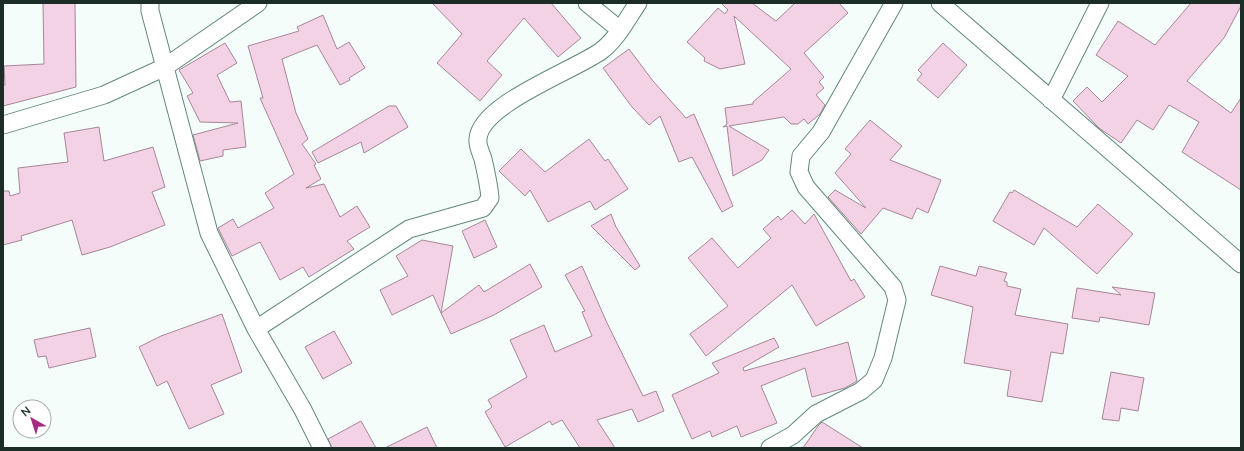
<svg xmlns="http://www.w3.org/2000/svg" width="1244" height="451" font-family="Mulish,sans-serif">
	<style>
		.building { fill: #f4d2e5; stroke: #a68698 }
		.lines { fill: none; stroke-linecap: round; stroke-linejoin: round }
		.street-casing { stroke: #63887b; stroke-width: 19 }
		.street { stroke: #fff; stroke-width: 17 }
	</style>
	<rect width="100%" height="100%" fill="#f5fdfa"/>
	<path class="building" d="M 43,3 L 75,3 L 76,87 L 3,106 L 3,85 L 5,85 L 4,66 L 44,64 Z
		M 432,3 L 551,3 L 581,38 L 558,57 L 524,18 L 487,61 L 502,75 L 480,101 L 437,63 L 462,34 Z
		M 721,3 L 752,3 L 776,21 L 795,3 L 839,3 L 848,13 L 804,53 L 824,77 L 819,82 L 824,88 L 816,95 L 825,105 L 820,114 L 808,124 L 804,119 L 798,124 L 791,124 L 784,117 L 729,126 L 769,150 L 762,160 L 733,176 L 727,126 L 723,127 L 727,124 L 725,108 L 753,104 L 753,102 L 791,69 L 734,16 L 745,64 L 720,69 L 704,61 L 705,58 L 687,42 L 718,8 L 725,14 L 728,10 Z
		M 1191,3 L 1241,3 L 1241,6 L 1224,38 L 1187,81 L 1231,113 L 1241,98 L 1241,190 L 1182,152 L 1199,122 L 1169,105 L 1153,130 L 1137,120 L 1121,143 L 1099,128 L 1073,101 L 1087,87 L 1102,102 L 1128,76 L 1096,55 L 1118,21 L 1155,45 Z
		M 323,15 L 337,49 L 349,42 L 365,68 L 349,78 L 350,80 L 340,85 L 317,45 L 282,59 L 296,113 L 308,139 L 302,144 L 316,164 L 314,165 L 321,179 L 306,188 L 324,184 L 340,217 L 357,206 L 370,227 L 347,241 L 354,249 L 309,277 L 303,267 L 280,280 L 260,242 L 232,256 L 218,228 L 233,219 L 238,228 L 274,208 L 265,193 L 294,174 L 260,98 L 263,98 L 248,46 L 299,31 L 297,27 Z
		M 225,43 L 237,63 L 217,75 L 230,102 L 241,101 L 246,147 L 223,150 L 223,156 L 200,161 L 193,135 L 238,123 L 200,122 L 187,96 L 193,93 L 179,70 Z
		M 943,43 L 967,65 L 938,98 L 917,80 L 922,74 L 918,70 Z
		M 629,49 L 653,81 L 686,118 L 694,114 L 733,206 L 722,212 L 692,157 L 679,162 L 660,116 L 649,125 L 632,107 L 603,68 Z
		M 389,106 L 396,106 L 408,127 L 364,153 L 361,142 L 318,163 L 312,152 Z
		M 870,120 L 902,146 L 890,160 L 941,180 L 928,213 L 917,208 L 912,219 L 883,208 L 861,234 L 828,197 L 835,190 L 866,208 L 835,173 L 851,154 L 845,149 Z
		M 99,127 L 104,161 L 153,147 L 165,187 L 152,192 L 165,225 L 110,247 L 82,255 L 72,220 L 21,236 L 22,240 L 3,245 L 3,191 L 9,191 L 10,196 L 20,193 L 18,168 L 68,162 L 64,133 Z
		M 589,139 L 605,161 L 608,159 L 628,189 L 595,210 L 590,201 L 548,222 L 530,190 L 525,196 L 499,171 L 521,149 L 545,172 Z
		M 1014,190 L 1077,227 L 1098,204 L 1133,234 L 1097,274 L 1044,228 L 1034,245 L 993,221 L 1010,192 L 1012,193 Z
		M 792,210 L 805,224 L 814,214 L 851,281 L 854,279 L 865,297 L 816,326 L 792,285 L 706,356 L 690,334 L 728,306 L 688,258 L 712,238 L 738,268 L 771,238 L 763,229 L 778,216 L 781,220 Z
		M 611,214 L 616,227 L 640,266 L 635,270 L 591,226 Z
		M 485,220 L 497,247 L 474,258 L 462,231 Z
		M 422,240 L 453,246 L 441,313 L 433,295 L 392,315 L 380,290 L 408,276 L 396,256 Z
		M 530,264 L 542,287 L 494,315 L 451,334 L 441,313 L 479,285 L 484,292 Z
		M 582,266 L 607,323 L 643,396 L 656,391 L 664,411 L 638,422 L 632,409 L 597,420 L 615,448 L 580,448 L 562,420 L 552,425 L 550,421 L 505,447 L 485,412 L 492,407 L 488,400 L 527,377 L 510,340 L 544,325 L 555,352 L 592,336 L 582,312 L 585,311 L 565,275 Z
		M 940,266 L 976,276 L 979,266 L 1007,273 L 1004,281 L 1007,282 L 1007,286 L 1021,289 L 1015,315 L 1068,324 L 1063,354 L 1051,352 L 1042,402 L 1007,396 L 1011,371 L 964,363 L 973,307 L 931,295 Z
		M 1112,287 L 1155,293 L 1149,325 L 1100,317 L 1099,322 L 1072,318 L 1077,288 L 1121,295 Z
		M 222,314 L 242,372 L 211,385 L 224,414 L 189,429 L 167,381 L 157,386 L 139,347 L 161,336 Z
		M 90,328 L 96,357 L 49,368 L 46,356 L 38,357 L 34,340 Z
		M 334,331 L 352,363 L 323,379 L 305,347 Z
		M 774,338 L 779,347 L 743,368 L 744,371 L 848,342 L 857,381 L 845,388 L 812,397 L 805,368 L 761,386 L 777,423 L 741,437 L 737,426 L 712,437 L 710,431 L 692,439 L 672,395 L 719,373 L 712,363 Z
		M 1111,372 L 1144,378 L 1138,411 L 1121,408 L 1119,421 L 1102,419 Z
		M 361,421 L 376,448 L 332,448 L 328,439 Z
		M 822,422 L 863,448 L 803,448 L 818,426 Z
		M 427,427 L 437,448 L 385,448 Z"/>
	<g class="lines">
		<g class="street-casing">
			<path id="street" d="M 150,3 L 150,11 L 209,233 L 256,329 L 303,410 L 322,448
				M 587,3 L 620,30
				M 940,3 L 1241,264
				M 1051,100 L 1100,3
				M 3,125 L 104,95 L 165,67 L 258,3
				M 256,329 L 409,229 L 483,208 L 490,198 C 489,185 486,172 483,159 C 481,153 477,145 478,139 C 480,104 575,70 601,51 C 617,39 627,19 638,3
				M 770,448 L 793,435 L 816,414 L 861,391 L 874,380 L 883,358 L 897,300 L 893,287 L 806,187 L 799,172 L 801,156 L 821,132 L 894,3"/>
		</g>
		<use href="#street" class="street"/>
	</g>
	<rect width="1244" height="451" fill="none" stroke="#1c2c26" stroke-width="8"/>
	<g transform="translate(32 419) rotate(321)"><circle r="19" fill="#ffffff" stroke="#a4aba8"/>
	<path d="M0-3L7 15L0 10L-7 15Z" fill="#a62b80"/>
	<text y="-6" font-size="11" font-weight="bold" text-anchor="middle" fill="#1c2c26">N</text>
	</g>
</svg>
